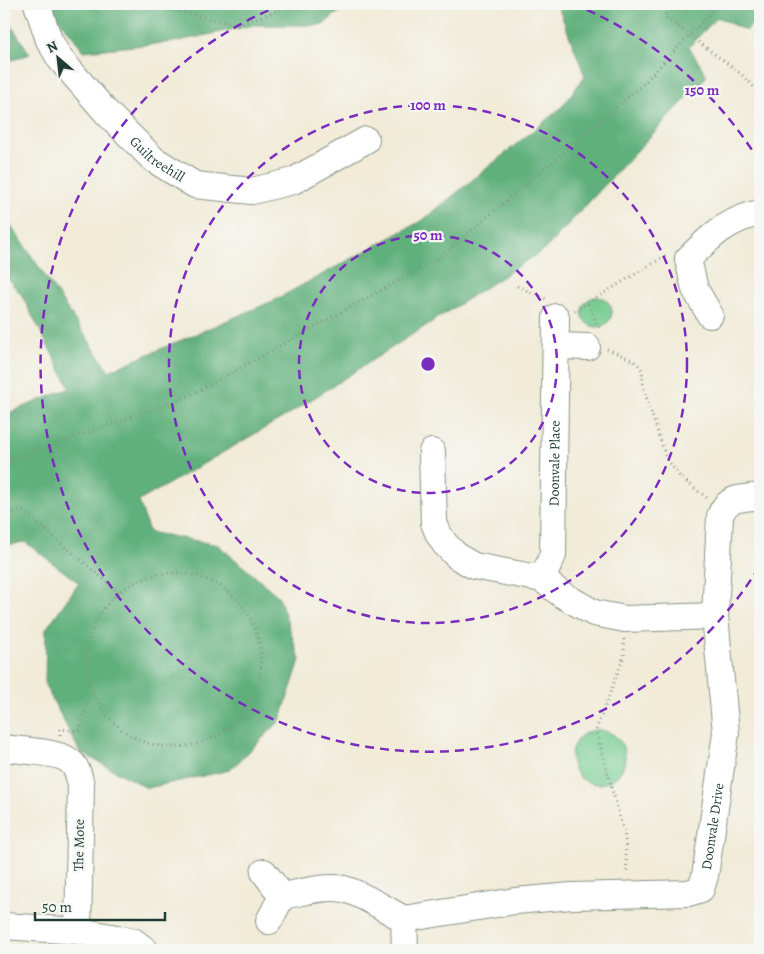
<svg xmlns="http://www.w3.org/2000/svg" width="764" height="954" font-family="Alegreya,serif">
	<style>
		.green { fill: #76cc91; stroke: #4a8462 }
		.forest { fill: #60b07b; stroke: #407658 }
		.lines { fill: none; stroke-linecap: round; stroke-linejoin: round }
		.minor-casing { stroke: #889486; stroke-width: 28 }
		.path { stroke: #889486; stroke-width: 3; stroke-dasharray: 1 4; stroke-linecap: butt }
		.minor { stroke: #fff; stroke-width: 26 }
		.ring { fill: none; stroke: #7b2cbf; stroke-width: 2.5; stroke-dasharray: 9 6 }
		.labels { text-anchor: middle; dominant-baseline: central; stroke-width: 4.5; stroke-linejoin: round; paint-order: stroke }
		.street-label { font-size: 14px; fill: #1f3d34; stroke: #f6f6f2 }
		.centre { fill: #7b2cbf; stroke: #f6f6f2; stroke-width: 2.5 }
		.ring-label { font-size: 15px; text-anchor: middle; font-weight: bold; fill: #7b2cbf; stroke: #f6f6f2; stroke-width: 4.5; stroke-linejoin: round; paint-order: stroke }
	</style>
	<rect width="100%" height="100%" fill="#f6f6f2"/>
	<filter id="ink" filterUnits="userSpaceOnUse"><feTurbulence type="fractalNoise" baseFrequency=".02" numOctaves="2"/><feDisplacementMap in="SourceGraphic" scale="10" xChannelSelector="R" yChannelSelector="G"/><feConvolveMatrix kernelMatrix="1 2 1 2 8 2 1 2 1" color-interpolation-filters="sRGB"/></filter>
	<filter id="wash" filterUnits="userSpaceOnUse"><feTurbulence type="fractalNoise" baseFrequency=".0096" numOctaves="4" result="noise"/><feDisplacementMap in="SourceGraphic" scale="20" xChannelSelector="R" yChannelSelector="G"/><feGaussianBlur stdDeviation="1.12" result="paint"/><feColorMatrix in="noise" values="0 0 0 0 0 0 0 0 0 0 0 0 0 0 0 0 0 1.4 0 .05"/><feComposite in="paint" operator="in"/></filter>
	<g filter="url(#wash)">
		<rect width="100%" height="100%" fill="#f1ebd8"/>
		<path class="green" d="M582 312a15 15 0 1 1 30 0a15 15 0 1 1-30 0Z
			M571 757a27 27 0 1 1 54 0a27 27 0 1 1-54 0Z"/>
		<path class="forest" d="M 4,4 L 7,4 L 6,17 L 30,54 L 4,63 Z
			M 54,4 L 348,4 L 323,25 L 254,25 L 174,42 L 84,51 L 54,13 Z
			M 557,4 L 760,4 L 760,16 L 746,31 L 717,17 L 689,47 L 707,76 L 545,249 L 289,414 L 139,501 L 149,532 L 218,545 L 279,597 L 300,660 L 280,721 L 230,770 L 147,788 L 80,752 L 45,685 L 46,629 L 79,583 L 25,542 L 4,546 L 4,415 L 70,388 L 21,294 L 4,275 L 4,215 L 109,371 L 273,301 L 423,220 L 561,108 L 585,76 Z"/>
	</g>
	<g filter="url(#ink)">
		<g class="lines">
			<g class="minor-casing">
				<g id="minor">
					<path id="s1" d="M 37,4 L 49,40 L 60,59 L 106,112 L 153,159 L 195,185 L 252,191 L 293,181 L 366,140"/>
					<path d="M 710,315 L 695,289 L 688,259 C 710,237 728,219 760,213"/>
					<path d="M 556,346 L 587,347"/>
					<path d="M 432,452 L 434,523 L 439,535 L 445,544 L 458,557 L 474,566 L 542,579 L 561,594 L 594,613 L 625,619 L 715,616"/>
					<path id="s2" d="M 542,579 L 553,555 L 556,317"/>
					<path d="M 4,748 C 20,751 62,751 72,763 C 78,770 79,776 81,785 L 78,931"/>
					<path d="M 264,872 L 282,896"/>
					<path d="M 269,921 L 282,896 C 300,893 326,885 344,889 C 363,894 386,910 404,919"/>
					<path d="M 4,926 L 78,931 L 133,941 L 145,950"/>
					<path id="s3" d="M 405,950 L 404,919 L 515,901 L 572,896 L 688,893 L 701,889 L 705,876 L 726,733 L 715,616 L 720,516 C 727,496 741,499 760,496"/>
				</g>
			</g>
			<path class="path" d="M 155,4 L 177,11 L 238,25 L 296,4
				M 668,4 L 665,17 L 740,73 L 760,93
				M 517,286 L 546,299
				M 588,304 L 600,329
				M 575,311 L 668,254
				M 607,349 L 626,357 L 637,363 L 642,370 L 644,390 L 666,458 L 680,477 L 707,498
				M 4,463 L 189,396 L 438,259 L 641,86 L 719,4
				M 4,515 L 22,510 L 119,592
				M87 660a87 87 0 1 1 174 0a87 87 0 1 1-174 0Z
				M 624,639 L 624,656 L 596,730 L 625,837 L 627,874
				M 60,735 L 60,729 L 79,731 L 91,690"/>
			<use href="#minor" class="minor"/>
		</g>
	</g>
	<g class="ring">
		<circle cx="428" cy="364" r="129"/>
		<circle cx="428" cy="364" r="259"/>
		<path d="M759 567A388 388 0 1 1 283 4M573 4A388 388 0 0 1 759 161"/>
	</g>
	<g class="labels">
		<g class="street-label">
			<text stroke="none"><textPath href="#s1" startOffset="200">Guiltreehill</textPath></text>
			<text stroke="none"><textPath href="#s2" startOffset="118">Doonvale Place</textPath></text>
			<text stroke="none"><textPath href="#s3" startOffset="394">Doonvale Drive</textPath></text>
			<text transform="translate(79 845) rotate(-89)">The Mote</text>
		</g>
	</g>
	<circle cx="428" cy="364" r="8" class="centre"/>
	<g class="ring-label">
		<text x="702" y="95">150 m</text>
		<text x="428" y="110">100 m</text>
		<text x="428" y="240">50 m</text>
	</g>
	<rect width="764" height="954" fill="none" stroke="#f6f6f2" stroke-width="20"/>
	<g transform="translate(58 58) rotate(332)" stroke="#f6f6f2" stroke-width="4" paint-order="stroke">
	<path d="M0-4L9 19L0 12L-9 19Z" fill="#1f3d34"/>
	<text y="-8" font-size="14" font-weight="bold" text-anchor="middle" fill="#1f3d34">N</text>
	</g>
	<path d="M35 912v8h130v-8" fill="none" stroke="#1f3d34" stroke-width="2.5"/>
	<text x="42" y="912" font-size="15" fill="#1f3d34" stroke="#f6f6f2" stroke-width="4" paint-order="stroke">50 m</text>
</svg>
